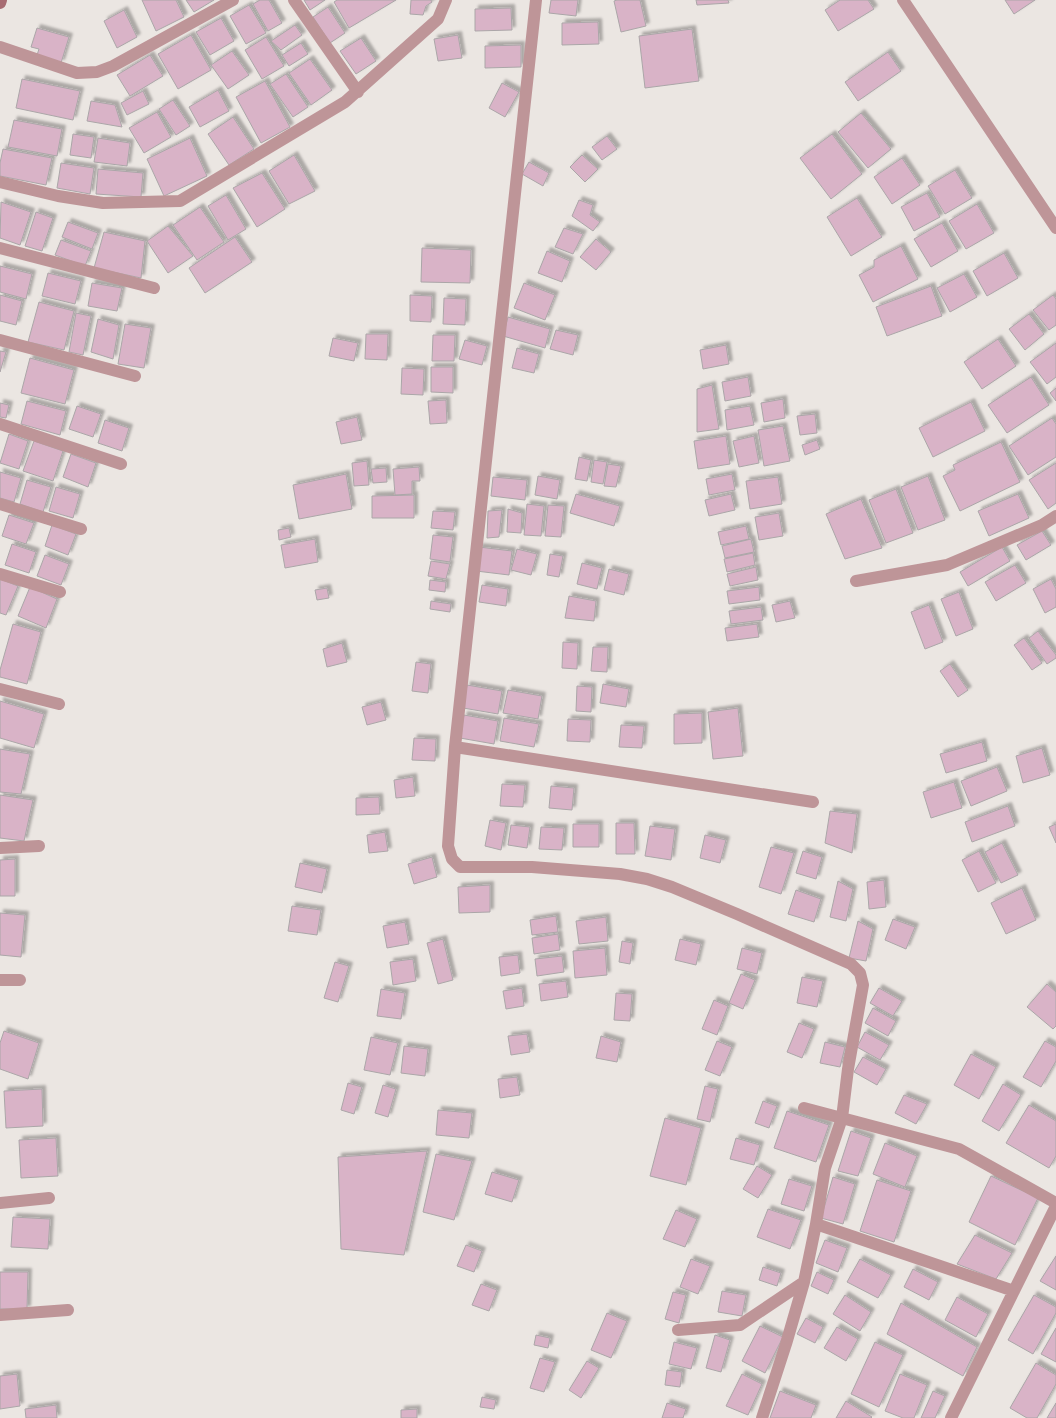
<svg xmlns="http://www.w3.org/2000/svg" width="1056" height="1418" font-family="Ubuntu,sans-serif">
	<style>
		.building { fill: #d9b3c7; stroke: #aba6a8; filter: url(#shadow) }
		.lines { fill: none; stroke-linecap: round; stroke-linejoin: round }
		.minor { stroke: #be9598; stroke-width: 12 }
		.tertiary { stroke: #be9598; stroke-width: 12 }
		.secondary { stroke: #a76c72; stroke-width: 12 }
	</style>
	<defs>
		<filter id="shadow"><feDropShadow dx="3.5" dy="-3.5" stdDeviation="1" flood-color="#0004"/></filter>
	</defs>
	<rect width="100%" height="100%" fill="#ebe6e2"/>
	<path class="building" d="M 142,0 L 176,0 L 184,17 L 156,31 Z
		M 186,0 L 214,0 L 194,12 Z
		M 260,0 L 269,0 L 282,23 L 268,31 L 253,4 Z
		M 304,0 L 325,0 L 310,10 Z
		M 337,0 L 396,0 L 349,28 L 334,2 Z
		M 411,0 L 431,0 L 432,2 L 426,6 L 423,15 L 410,14 Z
		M 551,0 L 578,0 L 576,16 L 549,13 Z
		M 617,0 L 640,0 L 646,26 L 621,32 L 614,1 Z
		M 696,0 L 728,0 L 729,3 L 697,5 Z
		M 840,0 L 868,0 L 874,9 L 838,31 L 825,10 Z
		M 1005,0 L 1035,0 L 1014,14 Z
		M 249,5 L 266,33 L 246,44 L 230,16 Z
		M 328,7 L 345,33 L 330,43 L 313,17 Z
		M 511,8 L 512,30 L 475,31 L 475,9 Z
		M 124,10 L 137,37 L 117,48 L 104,21 Z
		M 221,18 L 234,41 L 210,55 L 196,32 Z
		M 598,22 L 599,44 L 562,45 L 562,23 Z
		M 295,25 L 302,35 L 281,50 L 271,41 Z
		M 37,28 L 69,37 L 61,63 L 37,55 L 39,49 L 31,47 Z
		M 692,29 L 699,81 L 645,88 L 639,36 Z
		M 191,35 L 211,70 L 178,89 L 158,54 Z
		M 458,35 L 462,58 L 438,61 L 434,39 Z
		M 266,37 L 284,66 L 262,79 L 245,50 Z
		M 361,38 L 376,61 L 356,74 L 340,51 Z
		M 301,43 L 308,54 L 289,66 L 282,55 Z
		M 521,45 L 521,67 L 485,68 L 485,46 Z
		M 232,51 L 249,75 L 228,89 L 211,65 Z
		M 888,52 L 901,71 L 858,101 L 845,82 Z
		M 150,55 L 163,76 L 130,96 L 117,75 Z
		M 310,59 L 332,90 L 311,105 L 289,73 Z
		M 286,74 L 308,107 L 293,117 L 270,84 Z
		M 22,79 L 80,91 L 73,120 L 16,108 Z
		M 265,81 L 290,127 L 261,143 L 236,97 Z
		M 502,83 L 519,92 L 505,117 L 489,108 Z
		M 218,90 L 229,111 L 200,127 L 189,107 Z
		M 143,91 L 149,104 L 127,115 L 121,103 Z
		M 173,100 L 190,126 L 176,135 L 159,109 Z
		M 91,101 L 115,105 L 122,127 L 87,121 Z
		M 157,112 L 171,137 L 144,153 L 129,128 Z
		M 861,113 L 891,149 L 868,168 L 838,132 Z
		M 233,117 L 254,149 L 229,165 L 208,134 Z
		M 14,120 L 62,129 L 57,156 L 8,147 Z
		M 73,134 L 94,137 L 91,158 L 70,155 Z
		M 832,134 L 862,174 L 831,199 L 800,158 Z
		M 607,136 L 617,149 L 602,160 L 592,147 Z
		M 98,138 L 130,143 L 127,166 L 94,162 Z
		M 190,138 L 207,176 L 164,196 L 147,159 Z
		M 3,149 L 52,158 L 46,185 L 0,176 L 0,163 Z
		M 294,155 L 315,191 L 289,204 L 269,171 Z
		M 582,155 L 598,169 L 585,182 L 570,167 Z
		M 902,158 L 920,185 L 892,204 L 874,177 Z
		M 529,162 L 549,173 L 543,186 L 522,174 Z
		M 61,163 L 94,168 L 90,194 L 57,188 Z
		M 98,169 L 143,173 L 141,197 L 96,194 Z
		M 955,170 L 972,198 L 945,214 L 928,186 Z
		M 262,173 L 285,209 L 257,227 L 233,188 Z
		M 927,193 L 940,217 L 914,231 L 901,207 Z
		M 226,195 L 246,229 L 228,240 L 208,206 Z
		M 857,198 L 882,237 L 851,256 L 827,217 Z
		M 579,200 L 593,205 L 590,215 L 600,222 L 593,231 L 572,216 Z
		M 1,202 L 31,212 L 20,245 L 0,238 Z
		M 977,204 L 994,233 L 966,249 L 949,221 Z
		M 200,207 L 224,242 L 197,260 L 173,225 Z
		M 36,212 L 53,218 L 42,251 L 25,246 Z
		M 68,222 L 98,233 L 92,249 L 62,237 Z
		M 942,223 L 958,251 L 931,267 L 914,239 Z
		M 168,226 L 193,256 L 168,273 L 147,241 Z
		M 564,228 L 583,234 L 573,254 L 555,247 Z
		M 104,232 L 145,241 L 141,278 L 94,268 Z
		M 235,237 L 252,262 L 205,293 L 189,268 Z
		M 596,239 L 611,252 L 596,270 L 580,257 Z
		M 61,240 L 91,251 L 85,266 L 55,255 Z
		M 901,246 L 918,279 L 873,302 L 859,275 L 874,267 L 874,260 Z
		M 422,248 L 471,250 L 470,283 L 421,282 Z
		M 547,251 L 570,261 L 562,282 L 538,273 Z
		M 1004,253 L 1018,278 L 987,296 L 973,271 Z
		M 0,266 L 32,274 L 26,299 L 0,292 Z
		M 48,273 L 81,281 L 75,304 L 42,296 Z
		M 964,274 L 977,297 L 950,312 L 937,288 Z
		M 92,283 L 122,288 L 117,311 L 88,306 Z
		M 524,283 L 555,295 L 545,320 L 514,308 Z
		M 931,286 L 942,316 L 887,336 L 876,307 Z
		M 0,295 L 22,301 L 16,325 L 0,321 Z
		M 410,295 L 432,296 L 431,322 L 410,321 Z
		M 1053,295 L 1056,299 L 1056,325 L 1049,330 L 1033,310 Z
		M 444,298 L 466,299 L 465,325 L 443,324 Z
		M 39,302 L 74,311 L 64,350 L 28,342 Z
		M 76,313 L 91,316 L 83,355 L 69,352 Z
		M 1029,314 L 1044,334 L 1025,350 L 1009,329 Z
		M 508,317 L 550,329 L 545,348 L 503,336 Z
		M 98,319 L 119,325 L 113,359 L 91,352 Z
		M 125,324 L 151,328 L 144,368 L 118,364 Z
		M 556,330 L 578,335 L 573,355 L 550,349 Z
		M 366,334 L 388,334 L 387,360 L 365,359 Z
		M 433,335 L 455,335 L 454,361 L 432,361 Z
		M 333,338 L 358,343 L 354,361 L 329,356 Z
		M 998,339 L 1016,366 L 982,389 L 964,362 Z
		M 465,340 L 487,346 L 482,365 L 459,359 Z
		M 1056,343 L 1056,377 L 1047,384 L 1030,362 Z
		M 726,345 L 729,364 L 703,369 L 700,350 Z
		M 517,348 L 539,354 L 534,373 L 512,368 Z
		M 0,351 L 6,352 L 0,372 Z
		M 30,358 L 74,370 L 65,404 L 21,393 Z
		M 431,367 L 453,367 L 453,393 L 431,392 Z
		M 402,368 L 424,369 L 423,395 L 401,394 Z
		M 748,377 L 751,396 L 725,401 L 722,382 Z
		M 1031,377 L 1049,405 L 1007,433 L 988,405 Z
		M 712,385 L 719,429 L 697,432 L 697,389 Z
		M 1056,388 L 1056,401 L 1050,393 Z
		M 783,399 L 785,418 L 764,422 L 761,403 Z
		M 446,400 L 447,423 L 430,424 L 428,401 Z
		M 27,401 L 66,411 L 60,435 L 21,424 Z
		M 971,402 L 985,431 L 933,457 L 919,428 Z
		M 0,403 L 9,405 L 6,418 L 0,417 Z
		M 77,406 L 101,414 L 93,437 L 69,429 Z
		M 750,406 L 754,425 L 727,430 L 725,410 Z
		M 815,414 L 817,433 L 800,435 L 797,416 Z
		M 357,417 L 362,440 L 341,444 L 336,422 Z
		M 1052,418 L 1056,424 L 1056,457 L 1028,475 L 1009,446 Z
		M 105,420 L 129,428 L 122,451 L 98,443 Z
		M 783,426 L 790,461 L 764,466 L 758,430 Z
		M 9,434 L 28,441 L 19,469 L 0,463 Z
		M 726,436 L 730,464 L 698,469 L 694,441 Z
		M 754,436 L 759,463 L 739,467 L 733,441 Z
		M 817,440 L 820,449 L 805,455 L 802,445 Z
		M 34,441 L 63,451 L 53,481 L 23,471 Z
		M 1001,442 L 1020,482 L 960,511 L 943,476 L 955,470 L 953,465 Z
		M 71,454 L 96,463 L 88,487 L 63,477 Z
		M 579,457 L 591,460 L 587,481 L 575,479 Z
		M 594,460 L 607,462 L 603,484 L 591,482 Z
		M 367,461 L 369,485 L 354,486 L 352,463 Z
		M 1056,463 L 1056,503 L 1048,509 L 1029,480 Z
		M 608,464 L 621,466 L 616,487 L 604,486 Z
		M 419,467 L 420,481 L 412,481 L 412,494 L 395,495 L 393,469 Z
		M 386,468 L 387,482 L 373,483 L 371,469 Z
		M 0,472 L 21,478 L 14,502 L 0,498 Z
		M 346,474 L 352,509 L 299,519 L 293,485 Z
		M 732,474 L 735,490 L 709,495 L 706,479 Z
		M 538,476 L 560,480 L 557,499 L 535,495 Z
		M 928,476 L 945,520 L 918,530 L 901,487 Z
		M 493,477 L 527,480 L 525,500 L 491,496 Z
		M 778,477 L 782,504 L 750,509 L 746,481 Z
		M 27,480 L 51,487 L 43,512 L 20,504 Z
		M 56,487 L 80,494 L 73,518 L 49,511 Z
		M 896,489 L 913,533 L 886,543 L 869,500 Z
		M 576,494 L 620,506 L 614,526 L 570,513 Z
		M 731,494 L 735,510 L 709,516 L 705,500 Z
		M 1018,494 L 1029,518 L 989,536 L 978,511 Z
		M 414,495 L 414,518 L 372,518 L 372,496 Z
		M 861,499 L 882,548 L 845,559 L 826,514 Z
		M 527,504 L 544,506 L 541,536 L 524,535 Z
		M 548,505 L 564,506 L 561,537 L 545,536 Z
		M 508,509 L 522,513 L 521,533 L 507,532 Z
		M 502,510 L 499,537 L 487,538 L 488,511 Z
		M 433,511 L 455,512 L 453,530 L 431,528 Z
		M 779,513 L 783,536 L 759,540 L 755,517 Z
		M 9,515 L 34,523 L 26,544 L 2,536 Z
		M 52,525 L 76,534 L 68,555 L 45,546 Z
		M 746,526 L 749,539 L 721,545 L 718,532 Z
		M 289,528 L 291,537 L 279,540 L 278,530 Z
		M 1042,531 L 1051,545 L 1026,560 L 1017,545 Z
		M 433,535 L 453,537 L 450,562 L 430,559 Z
		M 315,539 L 318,562 L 285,568 L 281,545 Z
		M 751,539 L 754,552 L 725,558 L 722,546 Z
		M 12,544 L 36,552 L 29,573 L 5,565 Z
		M 479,547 L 512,551 L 509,575 L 476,571 Z
		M 1002,547 L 1010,561 L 968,586 L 960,572 Z
		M 517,549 L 537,554 L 531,575 L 511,570 Z
		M 753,553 L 755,565 L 727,572 L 724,559 Z
		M 550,554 L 563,556 L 559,577 L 547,575 Z
		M 45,555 L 69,564 L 61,585 L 37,576 Z
		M 431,561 L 450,564 L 446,579 L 428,576 Z
		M 582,563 L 602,568 L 597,589 L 577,584 Z
		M 1015,565 L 1026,583 L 996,601 L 985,582 Z
		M 756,567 L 758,580 L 730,586 L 727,574 Z
		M 609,569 L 629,574 L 624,595 L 604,590 Z
		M 0,579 L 18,586 L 6,615 L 0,613 Z
		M 1051,579 L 1056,589 L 1056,607 L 1045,613 L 1033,589 Z
		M 430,580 L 446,582 L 445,592 L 429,590 Z
		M 482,585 L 508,589 L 506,606 L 479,602 Z
		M 30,587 L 57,599 L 46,628 L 18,616 Z
		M 759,587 L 760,600 L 729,604 L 727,591 Z
		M 327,588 L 329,598 L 317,600 L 315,590 Z
		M 959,592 L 973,629 L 956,636 L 941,599 Z
		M 569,596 L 596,601 L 594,621 L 565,618 Z
		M 431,601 L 451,604 L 450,612 L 430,609 Z
		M 790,601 L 795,618 L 776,622 L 772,605 Z
		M 929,605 L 943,642 L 925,649 L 911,612 Z
		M 761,607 L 763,620 L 731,624 L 729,611 Z
		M 13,624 L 41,632 L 27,684 L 0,677 L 0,670 Z
		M 757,624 L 759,637 L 727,641 L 725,628 Z
		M 1038,631 L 1056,655 L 1056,658 L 1047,664 L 1029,638 Z
		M 1024,638 L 1042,663 L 1032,670 L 1014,645 Z
		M 563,642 L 578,643 L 577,669 L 562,668 Z
		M 342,643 L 347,662 L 327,667 L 323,649 Z
		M 593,647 L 608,647 L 607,672 L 591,671 Z
		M 416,662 L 431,664 L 428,693 L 412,691 Z
		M 950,664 L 968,690 L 958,697 L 940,671 Z
		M 603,684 L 629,689 L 626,707 L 600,703 Z
		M 467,685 L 502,691 L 498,714 L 463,708 Z
		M 577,686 L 592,687 L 591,712 L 576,711 Z
		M 508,690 L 542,696 L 538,719 L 503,713 Z
		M 0,701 L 44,714 L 34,748 L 0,738 Z
		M 381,702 L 386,720 L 367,725 L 362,707 Z
		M 738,708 L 743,756 L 713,759 L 708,712 Z
		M 702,713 L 702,743 L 674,744 L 674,714 Z
		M 464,715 L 498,721 L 494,744 L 460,738 Z
		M 504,718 L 539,724 L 534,747 L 500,741 Z
		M 568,719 L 591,720 L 590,742 L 567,741 Z
		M 621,725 L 644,726 L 642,748 L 619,747 Z
		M 414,738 L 436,739 L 435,761 L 412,760 Z
		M 982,742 L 987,761 L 946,773 L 940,754 Z
		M 1042,748 L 1050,775 L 1023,783 L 1016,756 Z
		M 0,749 L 30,754 L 21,794 L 0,792 Z
		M 997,767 L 1007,791 L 971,806 L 961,781 Z
		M 413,777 L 415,796 L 396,798 L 394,780 Z
		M 954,782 L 962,808 L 931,818 L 923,792 Z
		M 502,784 L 525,785 L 523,807 L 500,806 Z
		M 551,786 L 574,788 L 572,810 L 549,808 Z
		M 0,795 L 33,800 L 24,841 L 0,838 Z
		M 379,797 L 380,814 L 356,815 L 356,798 Z
		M 1008,806 L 1015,826 L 972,842 L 965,822 Z
		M 830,811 L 857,814 L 852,853 L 825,843 Z
		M 490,820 L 506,823 L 501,850 L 485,846 Z
		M 616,823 L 634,823 L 635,854 L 616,854 Z
		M 573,824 L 599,824 L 599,847 L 573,847 Z
		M 1056,824 L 1056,843 L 1049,827 Z
		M 511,825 L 530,827 L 527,848 L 508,845 Z
		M 650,826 L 675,829 L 671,860 L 645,856 Z
		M 541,827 L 564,828 L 562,850 L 539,849 Z
		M 385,832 L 388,851 L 369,853 L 367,835 Z
		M 705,835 L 726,840 L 720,863 L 700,858 Z
		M 1002,843 L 1018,875 L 1001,883 L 985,852 Z
		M 771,847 L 794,853 L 781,894 L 759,887 Z
		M 803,851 L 822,857 L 816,879 L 796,873 Z
		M 979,851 L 996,883 L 978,892 L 962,860 Z
		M 432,857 L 437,877 L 414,884 L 408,864 Z
		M 15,859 L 15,896 L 0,896 L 0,860 Z
		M 300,863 L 327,869 L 322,893 L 295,887 Z
		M 884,880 L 886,907 L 869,909 L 867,882 Z
		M 838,881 L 853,889 L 846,921 L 830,917 Z
		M 490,885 L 490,912 L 459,913 L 458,887 Z
		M 1022,888 L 1036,920 L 1006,934 L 991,903 Z
		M 796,890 L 821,899 L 814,922 L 788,914 Z
		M 292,906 L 321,910 L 317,935 L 288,931 Z
		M 0,913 L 25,915 L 21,957 L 0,955 Z
		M 556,916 L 558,932 L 532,935 L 530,920 Z
		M 606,917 L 608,941 L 579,944 L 576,921 Z
		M 893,919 L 915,927 L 906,949 L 885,940 Z
		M 858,921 L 873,929 L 866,961 L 849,958 Z
		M 405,922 L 409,944 L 387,948 L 383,926 Z
		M 558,934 L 560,950 L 534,954 L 532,938 Z
		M 443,939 L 453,980 L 438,984 L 427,943 Z
		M 680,939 L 701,944 L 696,965 L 675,960 Z
		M 622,941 L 633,943 L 630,964 L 619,962 Z
		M 605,948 L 607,975 L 575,978 L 573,951 Z
		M 742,948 L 762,953 L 757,974 L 737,969 Z
		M 518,955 L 520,973 L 501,976 L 499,957 Z
		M 562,956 L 564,972 L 537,976 L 535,959 Z
		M 413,959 L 416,981 L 393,985 L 390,962 Z
		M 335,962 L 349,966 L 338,1002 L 324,998 Z
		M 741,974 L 755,980 L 743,1009 L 729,1003 Z
		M 802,977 L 823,981 L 817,1007 L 797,1003 Z
		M 566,981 L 568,997 L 541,1001 L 539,984 Z
		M 1047,984 L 1056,992 L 1056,1026 L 1053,1029 L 1027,1007 Z
		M 522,988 L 524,1006 L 506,1009 L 503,991 Z
		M 879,988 L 902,1001 L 893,1016 L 870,1003 Z
		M 381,989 L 405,993 L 401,1019 L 377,1016 Z
		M 616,993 L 632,994 L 630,1021 L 614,1020 Z
		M 714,1000 L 728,1006 L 717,1035 L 702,1029 Z
		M 873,1008 L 896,1021 L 888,1036 L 865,1023 Z
		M 799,1023 L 814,1029 L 802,1058 L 787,1052 Z
		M 4,1031 L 39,1043 L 28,1079 L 0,1069 L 0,1043 Z
		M 865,1032 L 889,1045 L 880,1060 L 857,1047 Z
		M 527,1034 L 530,1052 L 511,1055 L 508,1036 Z
		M 601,1036 L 621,1042 L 617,1062 L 596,1058 Z
		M 371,1037 L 398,1043 L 390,1075 L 364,1070 Z
		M 717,1041 L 732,1047 L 720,1076 L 705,1070 Z
		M 1045,1041 L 1056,1047 L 1056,1061 L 1041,1087 L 1023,1077 Z
		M 825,1042 L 845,1047 L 840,1067 L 820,1063 Z
		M 404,1046 L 428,1049 L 425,1076 L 401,1073 Z
		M 971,1054 L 996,1067 L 979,1099 L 954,1085 Z
		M 863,1057 L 886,1069 L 877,1085 L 854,1072 Z
		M 517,1077 L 520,1095 L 500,1098 L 498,1079 Z
		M 348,1083 L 362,1087 L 354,1114 L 341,1110 Z
		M 1003,1084 L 1021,1095 L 999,1131 L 982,1121 Z
		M 383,1085 L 396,1089 L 388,1117 L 375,1113 Z
		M 705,1086 L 718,1089 L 710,1122 L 697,1119 Z
		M 42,1089 L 43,1126 L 6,1128 L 4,1091 Z
		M 904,1095 L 927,1104 L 916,1124 L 895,1113 Z
		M 763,1101 L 777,1106 L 769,1128 L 755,1123 Z
		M 1029,1105 L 1056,1121 L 1056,1156 L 1049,1168 L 1006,1143 Z
		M 438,1110 L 472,1113 L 469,1138 L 436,1135 Z
		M 787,1111 L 829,1125 L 816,1162 L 774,1148 Z
		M 665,1118 L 701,1128 L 686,1185 L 650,1176 Z
		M 851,1131 L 871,1138 L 858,1176 L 838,1171 Z
		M 56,1138 L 58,1176 L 21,1178 L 19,1140 Z
		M 736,1138 L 760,1145 L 754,1165 L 730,1159 Z
		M 885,1143 L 917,1156 L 905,1187 L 873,1174 Z
		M 427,1151 L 404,1255 L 341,1249 L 338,1157 Z
		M 436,1154 L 472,1161 L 454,1220 L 423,1212 Z
		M 757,1166 L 772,1175 L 758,1198 L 743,1189 Z
		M 492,1172 L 519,1180 L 512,1202 L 485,1194 Z
		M 991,1176 L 1038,1198 L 1015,1245 L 969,1222 Z
		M 833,1177 L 855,1184 L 843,1224 L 821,1218 Z
		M 789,1179 L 812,1186 L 804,1211 L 781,1204 Z
		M 877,1180 L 911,1191 L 894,1242 L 860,1231 Z
		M 768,1209 L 801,1220 L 790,1249 L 757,1237 Z
		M 676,1210 L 697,1219 L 685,1247 L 663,1239 Z
		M 13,1217 L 50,1219 L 48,1249 L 11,1247 Z
		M 975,1235 L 1012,1253 L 996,1279 L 957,1264 Z
		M 825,1240 L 847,1248 L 838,1272 L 816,1263 Z
		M 466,1245 L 482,1251 L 474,1272 L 457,1266 Z
		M 1056,1256 L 1056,1290 L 1040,1281 Z
		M 691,1259 L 710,1266 L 698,1294 L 680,1287 Z
		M 860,1259 L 891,1275 L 878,1298 L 847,1282 Z
		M 763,1267 L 781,1273 L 777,1286 L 759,1280 Z
		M 913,1269 L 938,1282 L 929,1300 L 904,1287 Z
		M 0,1272 L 28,1272 L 27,1309 L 0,1309 Z
		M 817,1272 L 834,1280 L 828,1294 L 811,1286 Z
		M 481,1284 L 497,1290 L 489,1311 L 472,1305 Z
		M 722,1291 L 746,1295 L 742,1316 L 718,1312 Z
		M 673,1292 L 686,1295 L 679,1323 L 665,1319 Z
		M 845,1295 L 871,1312 L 860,1331 L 833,1314 Z
		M 1034,1295 L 1056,1307 L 1056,1313 L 1033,1354 L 1008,1340 Z
		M 957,1297 L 988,1314 L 976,1337 L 945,1320 Z
		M 901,1303 L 977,1347 L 963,1376 L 887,1334 Z
		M 607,1313 L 627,1321 L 611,1358 L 591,1350 Z
		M 806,1318 L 823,1327 L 815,1343 L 797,1334 Z
		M 760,1326 L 783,1337 L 765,1373 L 742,1361 Z
		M 837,1327 L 858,1339 L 846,1361 L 824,1348 Z
		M 1056,1328 L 1056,1362 L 1041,1354 Z
		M 536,1335 L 550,1338 L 548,1348 L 534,1345 Z
		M 715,1335 L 730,1340 L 721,1372 L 706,1368 Z
		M 674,1342 L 697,1348 L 691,1369 L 669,1364 Z
		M 875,1342 L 903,1355 L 879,1407 L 851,1394 Z
		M 540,1358 L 555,1362 L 544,1392 L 530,1388 Z
		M 587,1361 L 599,1368 L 581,1398 L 569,1390 Z
		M 1036,1363 L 1056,1375 L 1056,1384 L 1037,1418 L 1027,1418 L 1010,1408 Z
		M 667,1370 L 682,1372 L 680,1387 L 665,1385 Z
		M 17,1374 L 20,1406 L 0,1409 L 0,1376 Z
		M 742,1374 L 762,1384 L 748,1415 L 726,1406 Z
		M 900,1374 L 927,1385 L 914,1418 L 903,1418 L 885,1411 Z
		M 780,1391 L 816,1405 L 811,1418 L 770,1418 Z
		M 933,1391 L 945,1396 L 935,1418 L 921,1418 Z
		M 482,1397 L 496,1400 L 494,1409 L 480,1407 Z
		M 846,1401 L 872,1417 L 871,1418 L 836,1418 Z
		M 667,1403 L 686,1409 L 683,1418 L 662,1418 Z
		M 1056,1403 L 1056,1418 L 1047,1418 Z
		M 56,1405 L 57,1418 L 26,1418 L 25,1409 Z
		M 417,1409 L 417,1418 L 401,1418 L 401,1410 Z"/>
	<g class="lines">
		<path class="minor" d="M 294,0 L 358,92
			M 536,0 L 455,747 L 448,846 L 452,859 L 460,867 L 532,867 L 620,874 L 647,879 L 672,887 L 737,914 L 851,964 L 860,973 L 863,985 L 848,1069 L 842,1118 L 825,1168 L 816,1224 L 804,1282 L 786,1344 L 762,1418
			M 0,47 L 77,73 L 97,72 L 113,66 L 233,0
			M 0,182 L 58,196 L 103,203 L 180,201 L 345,102 L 438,19 L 446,0
			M 0,248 L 154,288
			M 0,340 L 135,376
			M 0,424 L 121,464
			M 0,504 L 81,529
			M 0,574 L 60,592
			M 856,581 L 947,565 L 1042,525 L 1056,516
			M 0,689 L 59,704
			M 455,747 L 813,802
			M 0,848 L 39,846
			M 0,980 L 20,980
			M 804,1108 L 959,1149 L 1056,1203
			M 0,1203 L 49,1198
			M 816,1224 L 1014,1291
			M 0,1315 L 68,1310
			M 678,1330 L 740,1325 L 804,1282
			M 951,1418 L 1056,1206"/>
		<path class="tertiary" d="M 903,0 L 1056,228"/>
		<path class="secondary" d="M 0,3 L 1,0"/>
	</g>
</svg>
